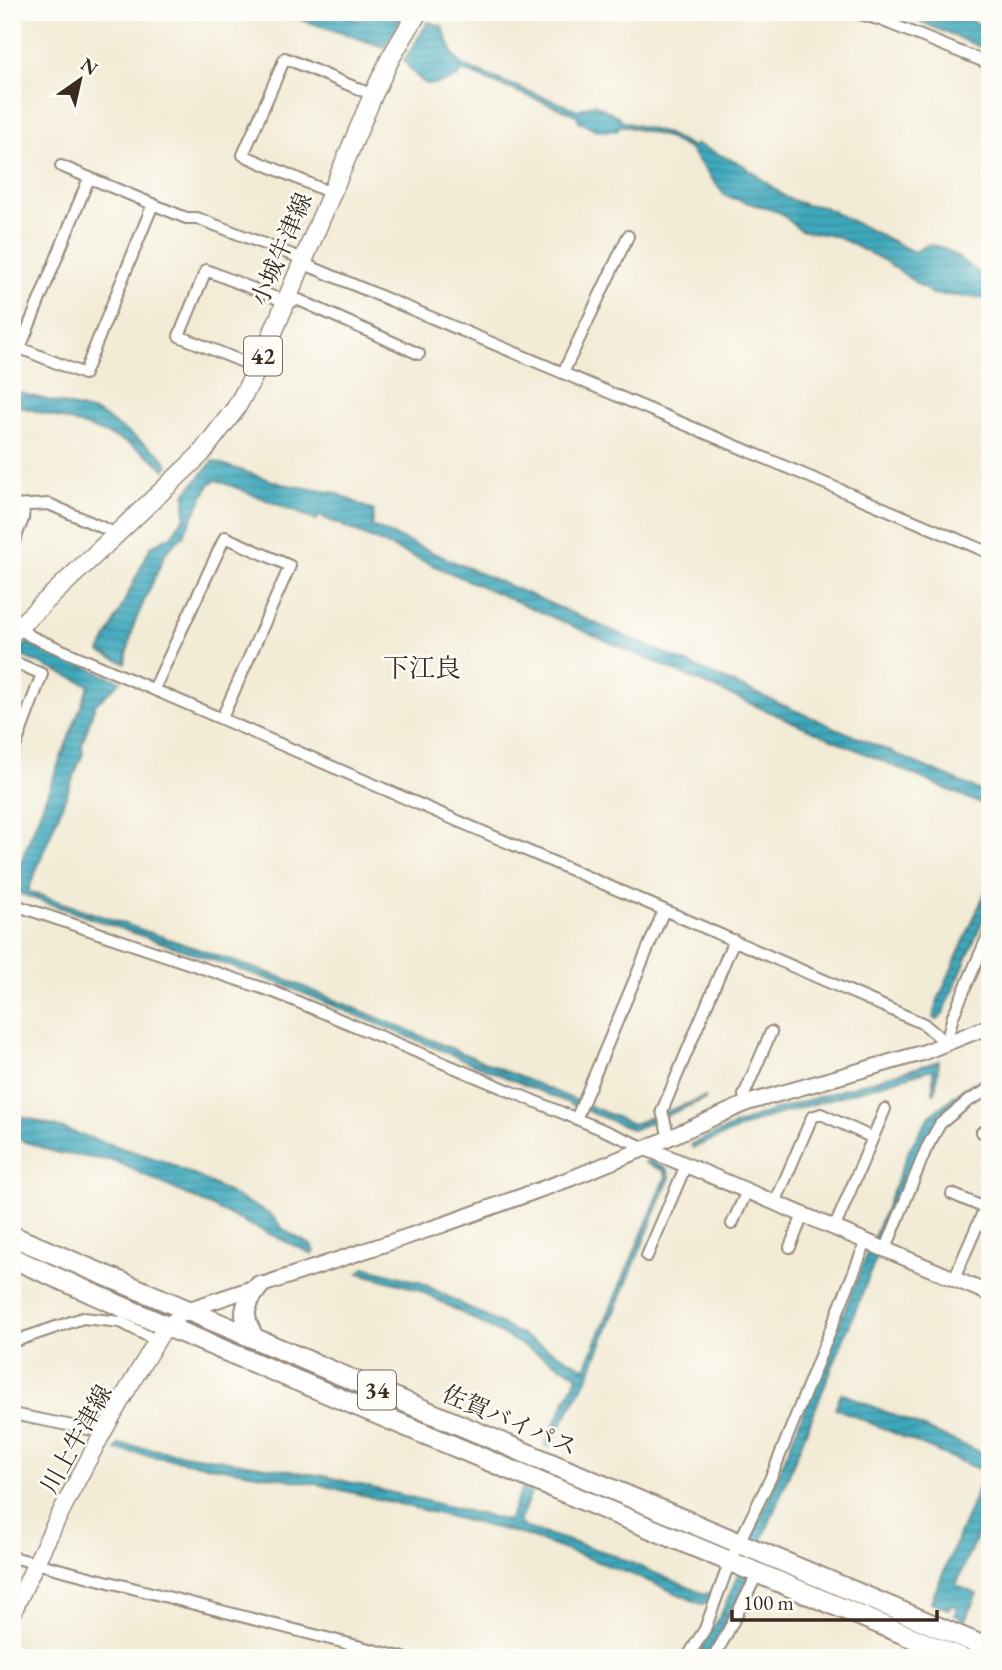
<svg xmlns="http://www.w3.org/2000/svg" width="1002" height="1670" font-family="'EB Garamond','Noto Serif JP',serif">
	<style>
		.water { fill: url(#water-rules); stroke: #3c6a6e; stroke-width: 2 }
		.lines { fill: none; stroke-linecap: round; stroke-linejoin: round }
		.minor-casing { stroke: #968a7a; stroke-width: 14 }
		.tertiary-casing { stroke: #968a7a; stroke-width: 18 }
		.secondary-casing { stroke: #968a7a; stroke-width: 19 }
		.primary-casing { stroke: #968a7a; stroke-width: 21 }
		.trunk-casing { stroke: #968a7a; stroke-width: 23 }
		.minor { stroke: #fff; stroke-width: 10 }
		.tertiary { stroke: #fff; stroke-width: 14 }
		.secondary { stroke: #fff; stroke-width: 16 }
		.primary { stroke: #fff; stroke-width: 18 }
		.trunk { stroke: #fff; stroke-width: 19 }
		.labels { text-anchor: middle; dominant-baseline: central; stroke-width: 5; stroke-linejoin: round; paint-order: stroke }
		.shield { fill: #fdfcf7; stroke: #75695f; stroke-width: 2 }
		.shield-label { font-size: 23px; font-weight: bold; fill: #3b2a1e }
		.street-label { font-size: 24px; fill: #3b2a1e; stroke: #fdfcf7 }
		.neighbourhood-label { font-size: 26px; fill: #3b2a1e; stroke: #fdfcf7 }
	</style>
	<defs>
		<pattern id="water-rules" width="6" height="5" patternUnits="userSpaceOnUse" patternTransform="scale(1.75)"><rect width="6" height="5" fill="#3ea9bd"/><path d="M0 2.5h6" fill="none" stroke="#358a99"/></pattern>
	</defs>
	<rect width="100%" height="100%" fill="#fdfcf7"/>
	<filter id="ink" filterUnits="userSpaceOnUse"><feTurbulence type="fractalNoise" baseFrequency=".0143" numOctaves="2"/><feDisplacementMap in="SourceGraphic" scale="14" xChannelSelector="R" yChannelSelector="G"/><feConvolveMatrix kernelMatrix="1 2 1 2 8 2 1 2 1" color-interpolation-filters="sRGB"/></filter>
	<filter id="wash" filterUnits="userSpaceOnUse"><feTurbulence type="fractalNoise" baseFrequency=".00686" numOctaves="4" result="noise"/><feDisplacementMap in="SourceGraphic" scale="28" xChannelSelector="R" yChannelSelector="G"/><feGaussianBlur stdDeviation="1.57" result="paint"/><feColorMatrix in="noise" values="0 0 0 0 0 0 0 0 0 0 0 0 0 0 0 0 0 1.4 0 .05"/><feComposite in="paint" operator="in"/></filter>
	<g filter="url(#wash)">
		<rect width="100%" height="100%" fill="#f2ebd5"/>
		<path class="water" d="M 278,12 L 327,12 L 362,20 L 371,12 L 386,12 L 401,20 L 384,47 Z
			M 897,12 L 952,12 L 990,29 L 990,51 Z
			M 428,22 L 442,26 L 454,56 L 463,66 L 578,110 L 594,104 L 620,117 L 621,121 L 668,134 L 693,147 L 696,144 L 743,165 L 787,198 L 806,205 L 822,206 L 914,252 L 929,244 L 946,249 L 990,281 L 990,299 L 932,294 L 885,261 L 838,237 L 800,230 L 779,212 L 725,196 L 689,149 L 666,137 L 620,125 L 617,131 L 598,131 L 579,121 L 577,115 L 461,70 L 458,77 C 424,89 426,88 404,61 Z
			M 12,391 L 98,413 L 160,454 L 168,465 L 165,470 C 134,435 57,418 12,404 Z
			M 213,461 L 282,484 L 336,493 L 374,511 L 372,526 L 990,795 L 990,808 L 320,516 L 316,520 L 217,480 L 210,483 L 183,536 L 166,552 L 134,624 L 125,663 L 100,652 L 151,546 L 171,536 L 185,516 L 185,494 Z
			M 27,643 L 121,681 L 95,705 L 82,745 L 83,753 L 28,891 L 280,977 L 633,1124 L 705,1097 L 705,1099 L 633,1130 L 279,983 L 12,891 L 12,875 L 17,872 L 89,685 L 17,654 Z
			M 990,881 L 990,903 L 943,1014 L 938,1020 L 934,1019 L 935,1007 Z
			M 939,1061 L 935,1093 L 933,1093 L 933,1069 L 766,1118 L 693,1148 L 691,1144 L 765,1113 Z
			M 990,1074 L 990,1084 L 935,1124 L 919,1153 L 734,1610 L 706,1658 L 696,1658 L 708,1638 L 725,1606 L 910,1148 L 929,1117 L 962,1089 Z
			M 12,1115 L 35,1120 L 166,1162 L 209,1182 L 271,1215 L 285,1231 L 311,1245 L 314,1251 L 312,1254 L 115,1161 L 57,1153 L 12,1137 Z
			M 648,1160 L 667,1169 L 670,1177 L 589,1375 L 549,1447 L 544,1446 L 578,1375 L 417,1289 L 359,1273 L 365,1267 L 420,1282 L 585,1368 L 666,1177 L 664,1171 L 645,1163 Z
			M 841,1393 L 990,1456 L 990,1505 L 956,1585 L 977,1594 L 965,1620 L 954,1615 L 957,1607 L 951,1605 L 949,1610 L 931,1602 L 985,1472 L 835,1408 Z
			M 119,1444 L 324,1476 L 508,1521 L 522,1489 L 531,1493 L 519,1522 L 524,1527 L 608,1553 L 704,1594 L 711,1593 L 707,1603 L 701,1604 L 639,1577 L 524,1535 L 321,1485 L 116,1450 Z"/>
	</g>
	<g filter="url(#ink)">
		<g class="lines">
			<g class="minor-casing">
				<path id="minor" d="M 853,12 L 881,20 L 990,64
					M 61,166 L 186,218 L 197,218 L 295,256 L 302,263 L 990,553
					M 89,178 L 20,348 L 84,374 L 153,204
					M 331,193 L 243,155 L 285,58 L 373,95
					M 258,368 L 179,336 L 206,270 L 286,302 L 299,300 L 419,354
					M 563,373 L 628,236
					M 12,506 L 49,504 L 108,530 L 115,536
					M 12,546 L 23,519 L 24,506
					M 18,628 L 32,637 L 664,910 L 924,1024 L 946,1043 L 953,1016 L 990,931
					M 12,661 L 42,674 L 12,755
					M 154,689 L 225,537 L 290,566 L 222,718
					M 12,904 L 274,992 L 646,1148
					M 747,1103 L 744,1095 L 771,1032
					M 576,1119 L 664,910
					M 982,1132 L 990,1136
					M 669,1138 L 662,1111 L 734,940
					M 952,1194 L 985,1208
					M 775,1203 L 812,1117 L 821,1114 L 873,1138
					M 732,1224 L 747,1191
					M 834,1229 L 885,1109
					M 790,1247 L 803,1215
					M 885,1251 L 926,1149 L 940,1124 L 968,1101 L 990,1089
					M 647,1256 L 686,1165
					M 954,1279 L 990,1196
					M 12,1342 L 83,1318 L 121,1322 L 157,1341
					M 12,1414 L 103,1432
					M 12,1557 L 404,1658
					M 687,1658 L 705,1629 L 730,1561 L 772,1475 L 866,1242
					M 713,1658 L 724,1639 L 758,1573"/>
			</g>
			<g class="tertiary-casing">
				<path id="tertiary" d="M 646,1148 L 990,1294
					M 166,1326 L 187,1310 L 445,1224 L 572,1178 L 646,1148 L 747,1103 L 922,1053 L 990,1026"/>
			</g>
			<g class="secondary-casing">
				<path id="secondary" d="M 12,1614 C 57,1515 108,1418 166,1326"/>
			</g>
			<g class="primary-casing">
				<path id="primary" d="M 12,633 L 200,455 L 236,408 L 258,368 L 373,95 L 391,57 L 418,12"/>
			</g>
			<g class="trunk-casing">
				<path id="trunk" d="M 12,1236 L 990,1649
					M 12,1258 L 166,1326 L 961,1658
					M 254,1338 C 241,1316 243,1305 259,1286"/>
			</g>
			<use href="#minor" class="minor"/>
			<use href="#tertiary" class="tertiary"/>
			<use href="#secondary" class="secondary"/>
			<use href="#primary" class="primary"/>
			<use href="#trunk" class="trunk"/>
		</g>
	</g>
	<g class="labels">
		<g class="shield">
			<rect x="244" y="336.5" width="38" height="39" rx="5"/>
			<rect x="358" y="1370.5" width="38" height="39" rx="5"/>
		</g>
		<g class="shield-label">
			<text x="263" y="356">42</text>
			<text x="377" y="1390">34</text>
		</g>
		<g class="street-label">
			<text transform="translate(281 249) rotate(-67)">小城牛津線</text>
			<text transform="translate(510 1420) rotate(23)">佐賀バイパス</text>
			<text transform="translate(76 1439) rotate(-61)">川上牛津線</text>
		</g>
		<g class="neighbourhood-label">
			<text x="422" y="668">下江良</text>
		</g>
	</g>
	<rect width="1002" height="1670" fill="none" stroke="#fdfcf7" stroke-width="42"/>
	<g transform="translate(80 80) rotate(34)" stroke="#fdfcf7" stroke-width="5" paint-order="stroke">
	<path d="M0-5L12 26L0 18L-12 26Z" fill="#3b2a1e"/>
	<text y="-10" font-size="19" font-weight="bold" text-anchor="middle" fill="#3b2a1e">N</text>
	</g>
	<path d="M732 1610v10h205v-10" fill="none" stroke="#3b2a1e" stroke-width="3.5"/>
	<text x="743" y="1610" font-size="21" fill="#3b2a1e" stroke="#fdfcf7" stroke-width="5" paint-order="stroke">100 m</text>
</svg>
